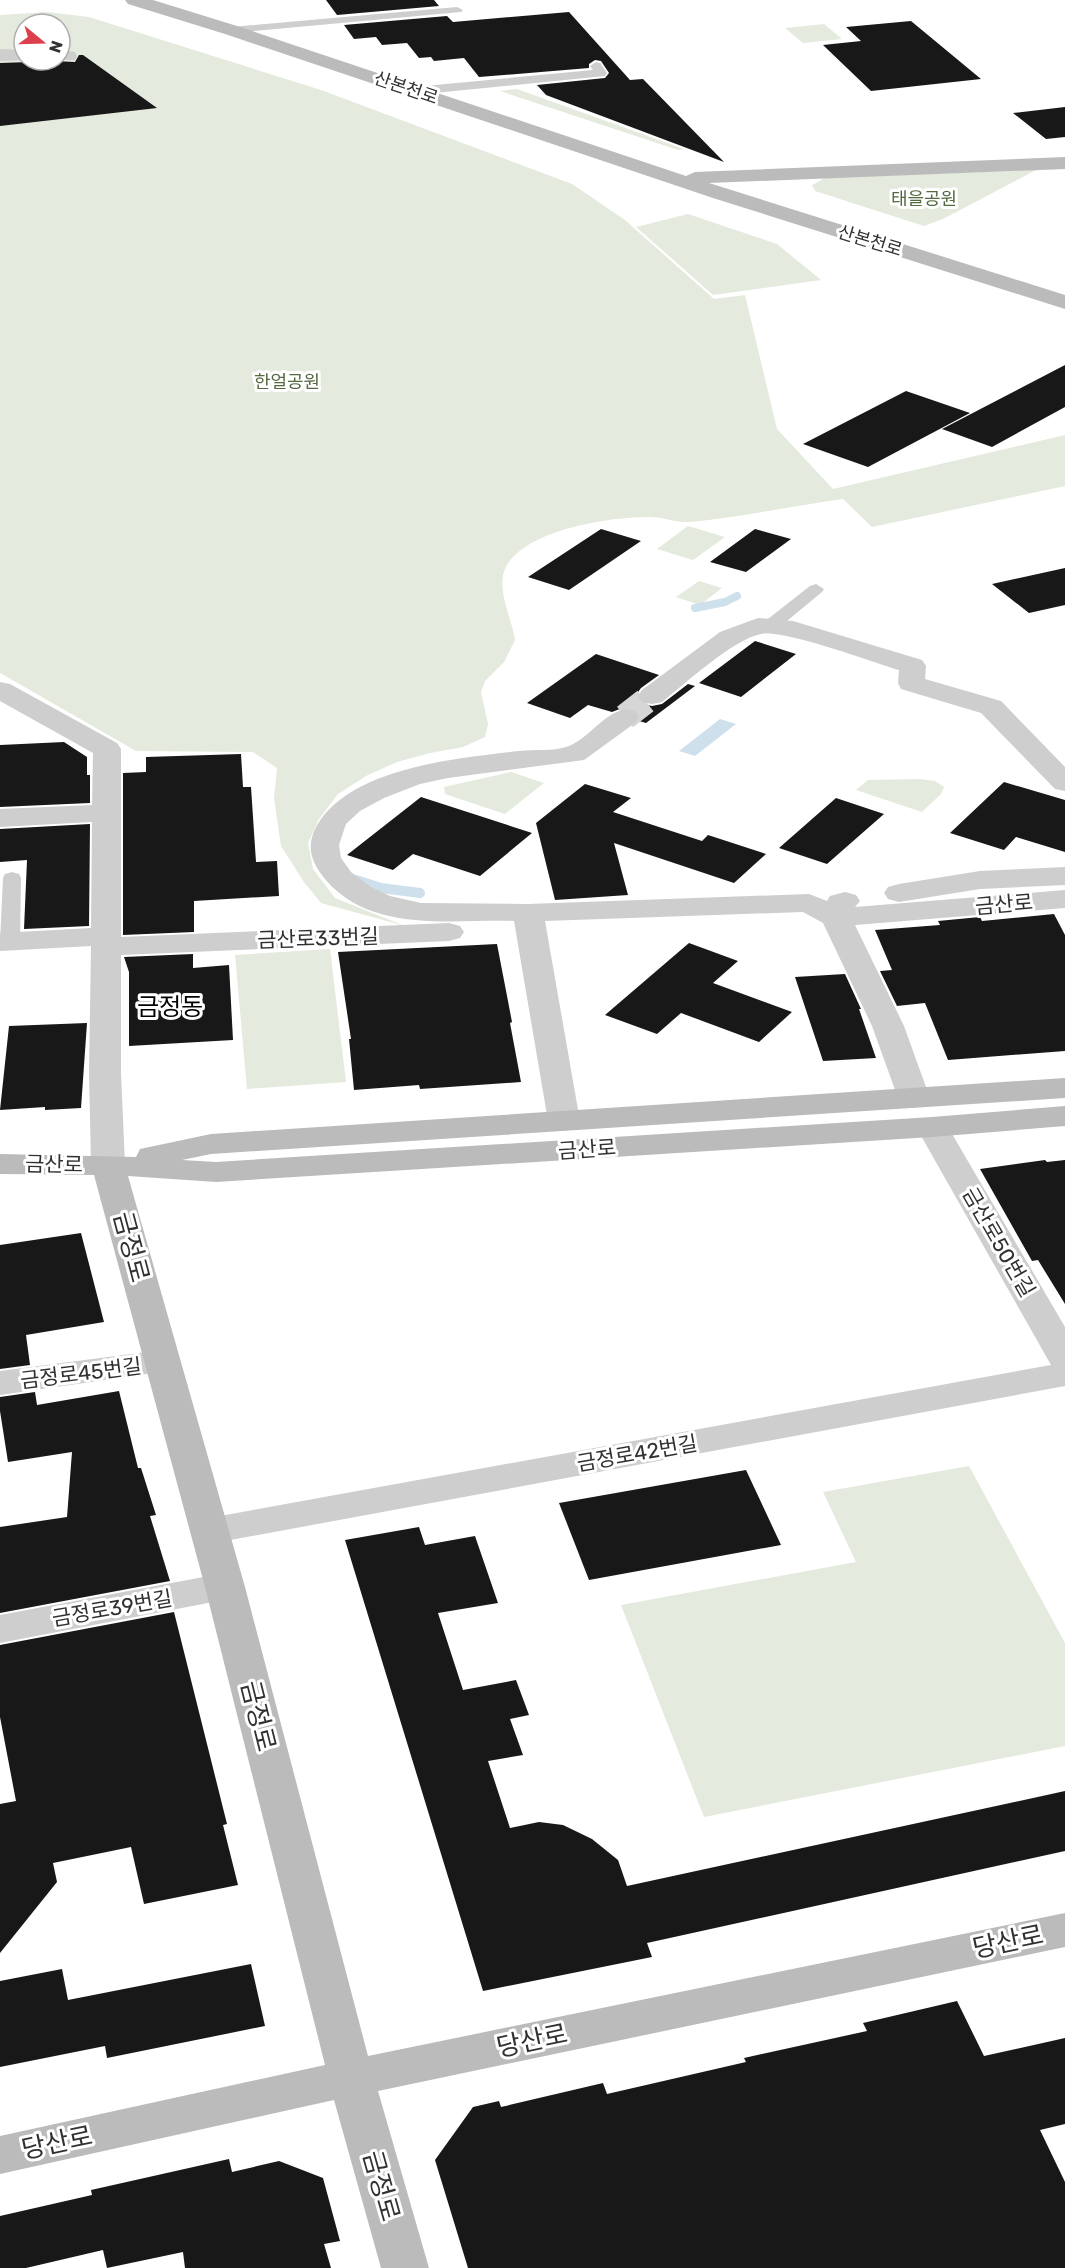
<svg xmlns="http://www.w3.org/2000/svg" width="1065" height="2268" font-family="Rubik,'Noto Sans KR',sans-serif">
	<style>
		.green { fill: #e4eadd; fill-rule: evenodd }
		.water { fill: #cee0eb }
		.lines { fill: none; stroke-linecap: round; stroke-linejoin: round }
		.stream-far1 { stroke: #cee0eb; stroke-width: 8 }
		.stream { stroke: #cee0eb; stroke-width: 10 }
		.building { fill: #181818 }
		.street-tunnel { stroke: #d6d6d6; stroke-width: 26; stroke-dasharray: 26 13; stroke-linecap: butt }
		.lane { fill: #cecece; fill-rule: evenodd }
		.street { fill: #cecece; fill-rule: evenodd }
		.secondary { fill: #bbb; fill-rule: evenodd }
		.labels { text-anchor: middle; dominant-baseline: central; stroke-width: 6; stroke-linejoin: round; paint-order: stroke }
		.far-street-label { font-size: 18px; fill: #313131; stroke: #fff }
		.far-park-label { font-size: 18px; fill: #546b41; stroke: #fff }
		.street-label { font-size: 21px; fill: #313131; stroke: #fff }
		.quarter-label { font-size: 24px; fill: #000; stroke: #fff }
		.near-street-label { font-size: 26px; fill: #313131; stroke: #fff }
	</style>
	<rect width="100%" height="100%" fill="#fff"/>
	<path class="green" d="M 47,12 L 89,17 L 321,90 L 572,184 L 625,220 L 714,299 L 745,295 L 777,429 L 833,489 L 1065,435 L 1065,486 L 872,527 L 843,499 C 792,506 741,517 690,522 C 676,523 663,517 649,517 C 610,517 529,529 507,565 C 494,586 512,618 515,640 L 504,662 L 485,681 L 481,692 L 488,724 L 485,737 L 463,747 L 430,753 L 397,762 L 366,776 L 338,794 L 319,819 L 308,843 L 313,869 L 335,898 L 405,926 L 321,903 L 304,882 L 281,846 L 274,798 L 277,768 L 253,752 L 136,751 L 0,673 L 0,15 ZM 24,24 L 60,24 L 60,60 L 24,60 Z
		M 824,24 L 842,39 L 803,43 L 785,28 Z
		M 517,89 L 684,149 L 678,150 L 500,91 Z
		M 1036,170 L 945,218 L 924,226 L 815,191 L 812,185 L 825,178 L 843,177 Z
		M 688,214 L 777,244 L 821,280 L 713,295 L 636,227 Z
		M 688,526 L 725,537 L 693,560 L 657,549 Z
		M 699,581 L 722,588 L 700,605 L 676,597 Z
		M 511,772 L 544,783 L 505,814 L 445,794 L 444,787 Z
		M 920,779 L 935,781 L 944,787 L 941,794 L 922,812 L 856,790 L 868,780 Z
		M 330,949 L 346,1082 L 247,1089 L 235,955 Z
		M 969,1466 L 1065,1643 L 1065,1746 L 704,1817 L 621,1605 L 856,1562 L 823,1492 Z"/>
	<path class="water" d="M 720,719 L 736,724 L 695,756 L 679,751 Z"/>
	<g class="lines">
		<path class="stream-far1" d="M 695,608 L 725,602 L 737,596"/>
		<path class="stream" d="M 356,880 L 381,888 L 420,893"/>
	</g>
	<path class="building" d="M 326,0 L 434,0 L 439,6 L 337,15 Z
		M 569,12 L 630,80 L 643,79 L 724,162 L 546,95 L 537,85 L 605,78 L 609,73 L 601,61 L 595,60 L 589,64 L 589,68 L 479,77 L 464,58 L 434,61 L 431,57 L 419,58 L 407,43 L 382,45 L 376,37 L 354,39 L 344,25 L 447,16 L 453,22 Z
		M 911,21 L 981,79 L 871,91 L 823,45 L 861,41 L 846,27 Z
		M 79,55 L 83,55 L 157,108 L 0,126 L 0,63 L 30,62 L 32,60 L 75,62 Z
		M 1065,107 L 1065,137 L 1046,139 L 1013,113 Z
		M 1065,365 L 1065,407 L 992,447 L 942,429 Z
		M 906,391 L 970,413 L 868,467 L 803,444 Z
		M 601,529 L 641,541 L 569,590 L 528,577 Z
		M 755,529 L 791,539 L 746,572 L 710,562 Z
		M 1065,568 L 1065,605 L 1029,613 L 992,584 Z
		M 755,641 L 796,654 L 741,697 L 699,683 Z
		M 596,654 L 659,675 L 641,688 L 636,695 L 642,704 L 652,706 L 662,704 L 688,684 L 695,686 L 646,723 L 639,721 L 641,716 L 637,710 L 625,707 L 612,712 L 588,705 L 570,718 L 527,703 Z
		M 64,742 L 87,757 L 87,775 L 90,775 L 90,803 L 0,807 L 0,745 Z
		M 241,754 L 243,787 L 251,787 L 256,862 L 277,861 L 279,896 L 194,901 L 194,932 L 123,935 L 123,773 L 146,772 L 146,757 Z
		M 1004,782 L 1065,800 L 1065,852 L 1016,837 L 1004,850 L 950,833 Z
		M 585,784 L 631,798 L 613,812 L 702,841 L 708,835 L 766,854 L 734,883 L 614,843 L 628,895 L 555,900 L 536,823 Z
		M 421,797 L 532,833 L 480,876 L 413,854 L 393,870 L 347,855 Z
		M 836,798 L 884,814 L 827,864 L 779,848 Z
		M 90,824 L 89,926 L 24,929 L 27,860 L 0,862 L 0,829 Z
		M 1054,914 L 1065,935 L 1065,1051 L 948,1060 L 925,1003 L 897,1006 L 880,971 L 892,970 L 875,930 L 940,925 L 938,921 L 980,917 L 982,921 Z
		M 689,943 L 738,961 L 713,983 L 792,1012 L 759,1042 L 681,1013 L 657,1034 L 605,1015 Z
		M 497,944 L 512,1022 L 510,1023 L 521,1082 L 420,1089 L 419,1085 L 354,1090 L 349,1039 L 351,1039 L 338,952 Z
		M 193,954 L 193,968 L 229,965 L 233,1040 L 129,1046 L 129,972 L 124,957 Z
		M 845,974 L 861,1009 L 859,1009 L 876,1058 L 823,1061 L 795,977 Z
		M 87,1023 L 81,1108 L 45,1110 L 45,1107 L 0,1110 L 9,1026 Z
		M 1045,1160 L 1047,1162 L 1065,1160 L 1065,1304 L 1038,1260 L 1032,1261 L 980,1169 Z
		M 81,1233 L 104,1322 L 26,1335 L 30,1365 L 0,1369 L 0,1245 Z
		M 119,1391 L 138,1468 L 141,1468 L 156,1515 L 150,1516 L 170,1581 L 0,1613 L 0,1527 L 67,1517 L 72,1452 L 8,1462 L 0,1411 L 0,1397 L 35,1392 L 37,1405 Z
		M 746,1470 L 781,1545 L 589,1580 L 559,1503 Z
		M 419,1527 L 425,1545 L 475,1536 L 498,1603 L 438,1613 L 463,1690 L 516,1680 L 529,1715 L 510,1719 L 523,1755 L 488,1761 L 510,1828 L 539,1822 L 563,1825 L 592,1839 L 618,1860 L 627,1886 L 1065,1791 L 1065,1851 L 647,1943 L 652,1957 L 483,1991 L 345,1540 Z
		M 174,1612 L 227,1824 L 223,1825 L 238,1885 L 144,1904 L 131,1847 L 53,1863 L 57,1882 L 0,1953 L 0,1804 L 16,1801 L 0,1717 L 0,1645 Z
		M 251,1964 L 265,2026 L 107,2058 L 105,2046 L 0,2067 L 0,1981 L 62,1969 L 68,2000 Z
		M 957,2001 L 984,2056 L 1065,2038 L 1065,2124 L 1040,2130 L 1065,2182 L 1065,2268 L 468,2268 L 435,2160 L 473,2107 L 499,2101 L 501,2107 L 603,2083 L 607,2094 L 746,2062 L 744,2058 L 867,2031 L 863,2023 Z
		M 229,2159 L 232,2172 L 279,2161 L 323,2178 L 340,2241 L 324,2244 L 331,2268 L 185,2268 L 183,2252 L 107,2268 L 103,2250 L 26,2268 L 0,2268 L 0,2216 L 92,2195 L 91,2190 Z"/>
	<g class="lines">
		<path class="street-tunnel" d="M 625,717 L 652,696"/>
		<path class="lane" d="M 457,7 L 463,10 L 461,12 L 231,33 L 225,30 L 231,27 Z
			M 596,62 L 600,63 L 607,73 L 605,76 L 414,95 L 408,91 L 414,87 L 593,70 L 590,66 Z
			M 816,584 L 824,589 L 822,592 L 776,630 L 764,630 L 762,626 L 764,622 L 810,586 Z
			M 12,872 L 19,874 L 21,878 L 20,942 L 17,946 L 3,946 L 0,942 L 3,878 L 5,874 Z"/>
		<path class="street" d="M 0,49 L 24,50 L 24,60 L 30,60 L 0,61 Z
			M 60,50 L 75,52 L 77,56 L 75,60 L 54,60 L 60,60 Z
			M 758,618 L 793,621 L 922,660 L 926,666 L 925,679 L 1001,701 L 1065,767 L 1065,791 L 1055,789 L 981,713 L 901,689 L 898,683 L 899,670 C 872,662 784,629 761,634 C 732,640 686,683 662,702 L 652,704 L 642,702 L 638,696 L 642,690 L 720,632 Z
			M 0,682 L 10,684 L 117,743 L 121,749 L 121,937 L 449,923 L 460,926 L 464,932 L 460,938 L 449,941 L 121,955 L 121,1073 L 125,1165 L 120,1172 L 108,1175 L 96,1172 L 91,1165 L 89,1073 L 91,946 L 0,951 L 0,933 L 91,928 L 92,822 L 0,827 L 0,809 L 92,805 L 93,753 L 0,701 Z
			M 625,709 L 635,711 L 639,717 L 635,723 L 584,760 L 448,778 L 420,784 L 384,798 L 360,811 L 346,824 L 339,845 L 341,858 L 351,872 L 371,887 L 390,896 L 421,903 L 528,904 L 809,894 L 827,901 L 830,896 L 845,892 L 856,895 L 860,901 L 855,907 L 1065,890 L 1065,908 L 855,925 L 904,1026 L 930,1098 L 925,1105 L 914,1108 L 903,1105 L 898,1098 L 872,1026 L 823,923 L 803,912 L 545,921 L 580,1121 L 576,1128 L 564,1131 L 552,1128 L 548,1121 L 514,921 C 452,919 371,934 325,879 C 310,861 305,844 319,822 C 355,767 459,758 519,751 C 534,749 555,752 569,746 C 590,737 603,714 625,709 Z
			M 1065,867 L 1065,885 L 980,889 L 899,902 L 888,899 L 884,893 L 888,887 L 899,884 L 980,871 Z
			M 932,1117 L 944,1120 L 948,1127 L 1065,1327 L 1065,1386 L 209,1544 L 195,1540 L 190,1531 L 195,1522 L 209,1518 L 1051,1365 L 916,1127 L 920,1120 Z
			M 162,1350 L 175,1354 L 180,1362 L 175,1370 L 0,1395 L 0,1371 Z
			M 225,1573 L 239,1577 L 245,1587 L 239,1597 L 0,1643 L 0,1615 Z"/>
		<path class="secondary" d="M 125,0 L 153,0 L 237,26 L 686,176 L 695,172 L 1065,157 L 1065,169 L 709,183 L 1065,295 L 1065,309 L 713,198 L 225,34 L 128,4 Z
			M 1065,1078 L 1065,1098 L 211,1154 L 182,1160 L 216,1162 L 932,1117 L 1065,1106 L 1065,1126 L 932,1137 L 216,1182 L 128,1176 L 245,1587 L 368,2056 L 1065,1913 L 1065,1947 L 378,2091 L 429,2268 L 381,2268 L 334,2100 L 0,2174 L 0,2136 L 325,2065 L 205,1587 L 94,1175 L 0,1174 L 0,1154 L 136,1157 L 140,1149 L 211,1134 Z"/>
	</g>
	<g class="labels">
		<g class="far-street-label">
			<text transform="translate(406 88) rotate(19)">산본천로</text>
			<text transform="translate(870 241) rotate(17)">산본천로</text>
		</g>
		<g class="far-park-label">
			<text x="924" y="199">태을공원</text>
			<text x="287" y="382">한얼공원</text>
		</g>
		<g class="street-label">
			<text transform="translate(1004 904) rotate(-5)">금산로</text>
			<text transform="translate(318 938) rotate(-2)">금산로33번길</text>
			<text transform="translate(587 1149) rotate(-4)">금산로</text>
			<text transform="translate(54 1164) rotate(1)">금산로</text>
			<text transform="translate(999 1242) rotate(60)">금산로50번길</text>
			<text transform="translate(81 1373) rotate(-7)">금정로45번길</text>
			<text transform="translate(637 1453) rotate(-10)">금정로42번길</text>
			<text transform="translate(112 1608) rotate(-10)">금정로39번길</text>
		</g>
		<g class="quarter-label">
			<text x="170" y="1007">금정동</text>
		</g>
		<g class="near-street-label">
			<text transform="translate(131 1247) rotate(75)">금정로</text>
			<text transform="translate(258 1716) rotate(76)">금정로</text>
			<text transform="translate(1008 1942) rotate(-12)">당산로</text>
			<text transform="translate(532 2041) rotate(-12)">당산로</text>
			<text transform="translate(57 2143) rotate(-12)">당산로</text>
			<text transform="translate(381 2186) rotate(74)">금정로</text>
		</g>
	</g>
	<g transform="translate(42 42) rotate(109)"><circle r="28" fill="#ffffff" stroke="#adadad" stroke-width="1.5"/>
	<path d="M0-4.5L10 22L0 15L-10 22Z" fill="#db404c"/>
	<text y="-9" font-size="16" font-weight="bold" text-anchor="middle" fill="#313131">N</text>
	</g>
</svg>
